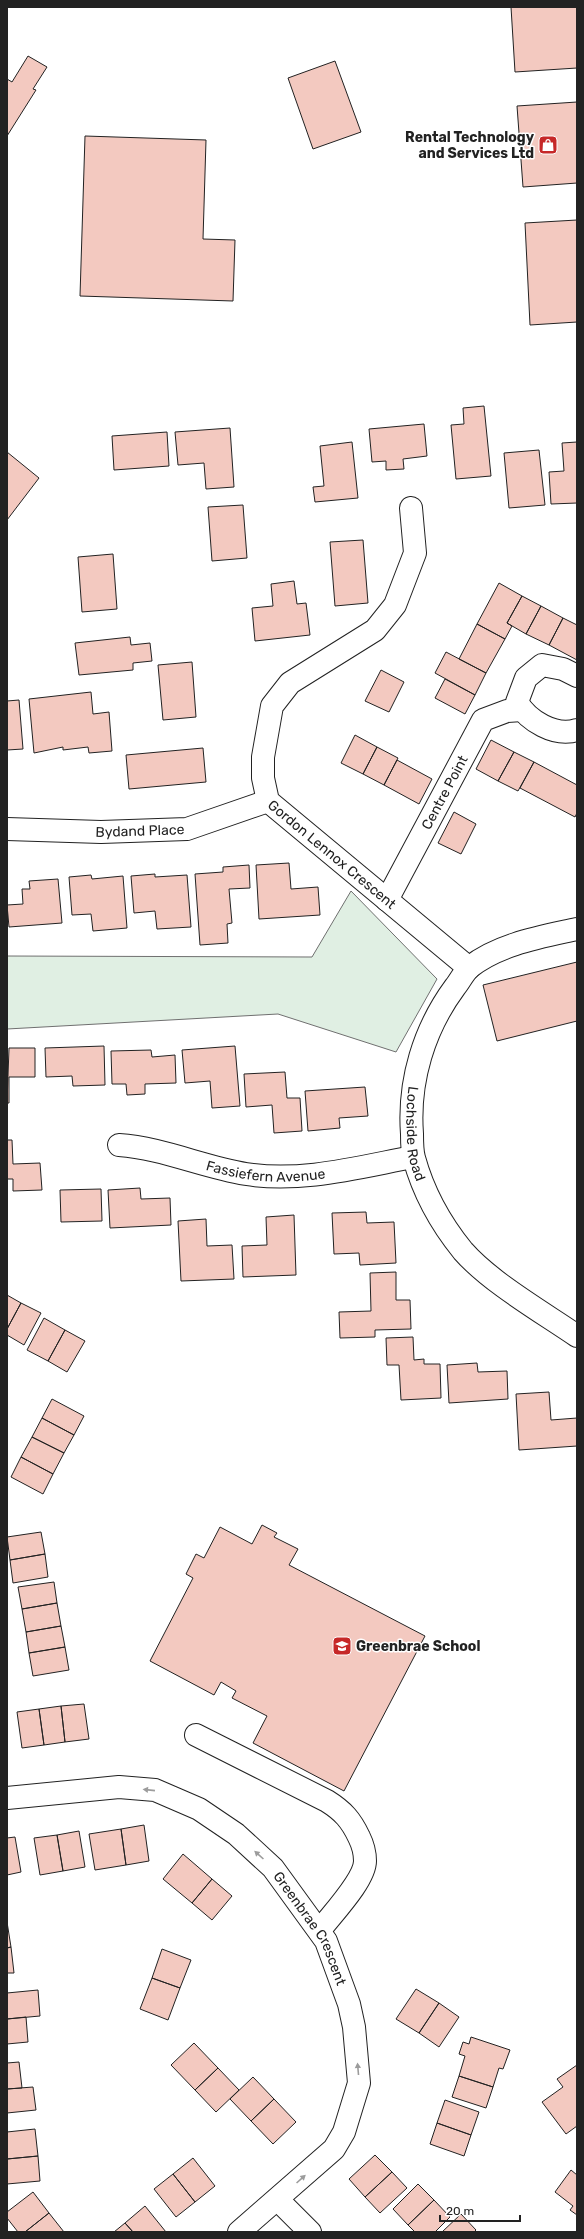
<svg xmlns="http://www.w3.org/2000/svg" width="584" height="2239" font-family="Rubik,sans-serif">
	<style>
		.green { fill: #e0efe3; stroke: #6f6f6f }
		.building { fill: #f3c9c0; stroke: #222 }
		.lines { fill: none; stroke-linecap: round; stroke-linejoin: round }
		.street-casing { stroke: #222; stroke-width: 24 }
		.street { stroke: #fff; stroke-width: 22 }
		.oneway { fill: #9c9c9c }
		.labels { text-anchor: middle; dominant-baseline: central; stroke-width: 3; stroke-linejoin: round; paint-order: stroke }
		.poi-label { font-size: 14px; font-weight: bold; fill: #222; stroke: #fff; text-anchor: end }
		.street-label { font-size: 14px; fill: #222; stroke: #fff }
	</style>
	<rect width="100%" height="100%" fill="#fff"/>
	<path class="green" d="M 351,891 L 437,979 L 396,1052 L 278,1014 L 7,1029 L 7,956 L 312,957 Z"/>
	<path class="building" d="M 511,7 L 577,7 L 577,68 L 515,72 Z
		M 28,56 L 47,67 L 33,89 L 36,90 L 7,136 L 7,79 L 12,82 Z
		M 335,61 L 361,132 L 313,149 L 288,78 Z
		M 577,102 L 577,183 L 523,187 L 517,106 Z
		M 85,136 L 206,140 L 203,239 L 235,240 L 233,301 L 80,296 Z
		M 577,220 L 577,322 L 530,325 L 525,223 Z
		M 484,406 L 491,476 L 456,479 L 451,425 L 464,424 L 463,408 Z
		M 424,424 L 427,456 L 403,459 L 404,469 L 386,470 L 386,461 L 372,462 L 369,429 Z
		M 230,428 L 234,487 L 206,489 L 204,463 L 178,465 L 175,432 Z
		M 167,432 L 169,466 L 114,470 L 112,436 Z
		M 352,442 L 358,498 L 315,502 L 313,487 L 324,486 L 320,446 Z
		M 577,442 L 577,503 L 551,504 L 549,472 L 564,471 L 562,443 Z
		M 539,450 L 545,505 L 509,508 L 504,453 Z
		M 7,452 L 39,478 L 7,520 Z
		M 243,505 L 247,558 L 212,561 L 208,507 Z
		M 363,540 L 368,603 L 335,606 L 330,542 Z
		M 113,554 L 117,609 L 82,612 L 78,557 Z
		M 294,581 L 297,604 L 306,603 L 310,635 L 255,641 L 252,608 L 273,606 L 271,584 Z
		M 499,583 L 522,596 L 507,623 L 512,626 L 505,639 L 477,624 Z
		M 522,596 L 541,606 L 526,634 L 507,623 Z
		M 541,606 L 563,618 L 549,645 L 526,634 Z
		M 563,618 L 577,625 L 577,660 L 549,645 Z
		M 477,624 L 505,639 L 486,673 L 459,659 Z
		M 130,637 L 131,645 L 150,643 L 152,661 L 133,663 L 133,670 L 79,675 L 75,643 Z
		M 446,652 L 486,673 L 475,695 L 435,673 Z
		M 192,662 L 196,717 L 163,720 L 158,665 Z
		M 381,670 L 404,682 L 389,712 L 365,701 Z
		M 445,679 L 475,695 L 465,714 L 435,698 Z
		M 91,692 L 93,714 L 109,712 L 112,751 L 89,753 L 88,747 L 63,750 L 63,747 L 34,753 L 29,699 Z
		M 19,700 L 23,749 L 7,750 L 7,701 Z
		M 355,735 L 377,747 L 363,774 L 341,763 Z
		M 491,740 L 514,752 L 498,781 L 476,769 Z
		M 377,747 L 398,758 L 384,785 L 363,774 Z
		M 203,748 L 206,782 L 129,789 L 126,755 Z
		M 514,752 L 534,762 L 518,791 L 498,781 Z
		M 397,760 L 432,779 L 419,804 L 384,785 Z
		M 534,762 L 577,785 L 577,813 L 575,817 L 520,788 Z
		M 454,812 L 476,824 L 461,854 L 438,843 Z
		M 289,863 L 291,889 L 318,887 L 320,915 L 259,919 L 256,865 Z
		M 249,865 L 250,888 L 229,889 L 232,923 L 227,924 L 228,943 L 200,945 L 195,874 L 223,872 L 223,867 Z
		M 155,874 L 155,877 L 187,875 L 191,927 L 157,929 L 155,911 L 134,913 L 131,876 Z
		M 91,875 L 92,879 L 123,876 L 127,928 L 93,931 L 91,914 L 72,915 L 69,877 Z
		M 58,879 L 62,923 L 9,927 L 7,905 L 23,904 L 22,889 L 30,889 L 29,881 Z
		M 577,962 L 577,1021 L 497,1041 L 483,985 Z
		M 104,1046 L 105,1085 L 73,1086 L 72,1076 L 46,1077 L 45,1048 Z
		M 235,1046 L 240,1106 L 212,1108 L 210,1081 L 185,1083 L 182,1050 Z
		M 9,1048 L 35,1048 L 35,1077 L 9,1077 L 9,1103 L 7,1103 Z
		M 151,1050 L 152,1057 L 175,1055 L 176,1083 L 145,1084 L 145,1094 L 127,1095 L 126,1084 L 112,1084 L 111,1051 Z
		M 285,1072 L 287,1098 L 300,1098 L 302,1131 L 274,1133 L 272,1105 L 246,1107 L 244,1074 Z
		M 365,1087 L 368,1116 L 339,1118 L 340,1128 L 308,1131 L 305,1091 Z
		M 7,1140 L 12,1140 L 13,1164 L 40,1163 L 42,1190 L 13,1191 L 13,1179 L 7,1179 Z
		M 140,1188 L 141,1199 L 170,1198 L 171,1225 L 110,1228 L 108,1190 Z
		M 101,1189 L 102,1221 L 61,1222 L 60,1190 Z
		M 366,1212 L 367,1223 L 394,1222 L 396,1263 L 360,1265 L 359,1253 L 334,1254 L 332,1213 Z
		M 294,1215 L 296,1275 L 243,1277 L 242,1246 L 267,1245 L 266,1217 Z
		M 206,1219 L 207,1246 L 232,1245 L 234,1279 L 181,1281 L 178,1221 Z
		M 396,1272 L 396,1300 L 410,1300 L 411,1329 L 375,1330 L 375,1337 L 340,1338 L 339,1312 L 371,1311 L 370,1273 Z
		M 7,1295 L 21,1303 L 7,1329 Z
		M 21,1303 L 41,1313 L 24,1345 L 7,1335 L 7,1329 Z
		M 44,1318 L 65,1330 L 48,1361 L 27,1350 Z
		M 65,1330 L 85,1341 L 67,1372 L 48,1361 Z
		M 413,1337 L 414,1360 L 424,1359 L 424,1364 L 440,1364 L 441,1398 L 401,1400 L 399,1365 L 387,1365 L 386,1338 Z
		M 477,1363 L 478,1372 L 507,1371 L 508,1399 L 449,1403 L 447,1365 Z
		M 549,1392 L 551,1420 L 577,1418 L 577,1446 L 519,1450 L 516,1394 Z
		M 52,1399 L 84,1416 L 74,1435 L 42,1418 Z
		M 42,1418 L 74,1435 L 64,1453 L 32,1437 Z
		M 32,1437 L 64,1453 L 53,1474 L 21,1457 Z
		M 21,1457 L 53,1474 L 43,1494 L 11,1477 Z
		M 262,1525 L 277,1533 L 274,1537 L 298,1549 L 289,1565 L 425,1636 L 344,1791 L 253,1743 L 267,1716 L 232,1698 L 236,1691 L 221,1682 L 214,1695 L 150,1661 L 193,1578 L 186,1574 L 196,1554 L 204,1558 L 220,1527 L 252,1544 Z
		M 41,1532 L 45,1554 L 10,1560 L 7,1537 Z
		M 45,1554 L 48,1577 L 13,1583 L 10,1560 Z
		M 54,1582 L 57,1603 L 22,1609 L 18,1587 Z
		M 57,1603 L 61,1626 L 26,1632 L 22,1609 Z
		M 61,1626 L 65,1647 L 29,1653 L 26,1632 Z
		M 65,1647 L 69,1670 L 33,1676 L 29,1653 Z
		M 84,1704 L 89,1739 L 65,1742 L 61,1706 Z
		M 61,1706 L 65,1742 L 44,1745 L 39,1709 Z
		M 39,1709 L 44,1745 L 22,1748 L 17,1712 Z
		M 144,1825 L 149,1861 L 126,1865 L 121,1829 Z
		M 121,1829 L 126,1865 L 95,1870 L 89,1834 Z
		M 79,1831 L 85,1867 L 63,1871 L 57,1835 Z
		M 57,1835 L 63,1871 L 40,1875 L 34,1838 Z
		M 15,1837 L 21,1872 L 7,1875 L 7,1838 Z
		M 183,1854 L 212,1879 L 192,1903 L 163,1879 Z
		M 212,1879 L 232,1896 L 212,1920 L 192,1903 Z
		M 7,1922 L 11,1947 L 7,1948 Z
		M 11,1947 L 14,1973 L 7,1973 L 7,1948 Z
		M 162,1949 L 191,1960 L 180,1988 L 152,1978 Z
		M 152,1978 L 180,1988 L 168,2020 L 140,2009 Z
		M 416,1989 L 439,2003 L 419,2033 L 396,2019 Z
		M 38,1990 L 40,2016 L 7,2019 L 7,1993 Z
		M 439,2003 L 459,2017 L 439,2047 L 419,2033 Z
		M 26,2017 L 28,2042 L 7,2044 L 7,2019 Z
		M 471,2037 L 510,2050 L 503,2069 L 499,2068 L 493,2087 L 459,2076 L 465,2056 L 459,2054 L 463,2042 L 469,2044 Z
		M 194,2043 L 218,2068 L 195,2090 L 171,2065 Z
		M 19,2062 L 22,2088 L 7,2089 L 7,2063 Z
		M 577,2065 L 577,2126 L 566,2134 L 542,2102 L 563,2087 L 557,2079 Z
		M 218,2068 L 239,2090 L 216,2112 L 195,2090 Z
		M 459,2076 L 493,2087 L 486,2108 L 452,2097 Z
		M 253,2077 L 274,2099 L 251,2121 L 230,2099 Z
		M 33,2087 L 36,2110 L 7,2113 L 7,2089 Z
		M 274,2099 L 296,2122 L 273,2144 L 251,2121 Z
		M 445,2100 L 479,2112 L 471,2135 L 437,2123 Z
		M 437,2123 L 471,2135 L 464,2156 L 430,2144 Z
		M 35,2129 L 38,2156 L 7,2159 L 7,2132 Z
		M 375,2155 L 392,2172 L 365,2197 L 349,2179 Z
		M 38,2156 L 40,2181 L 7,2184 L 7,2159 Z
		M 193,2158 L 215,2186 L 195,2202 L 173,2174 Z
		M 571,2170 L 577,2175 L 577,2215 L 570,2210 L 573,2206 L 555,2192 Z
		M 392,2172 L 407,2188 L 380,2213 L 365,2197 Z
		M 173,2174 L 195,2202 L 176,2217 L 154,2189 Z
		M 418,2184 L 434,2200 L 408,2225 L 393,2209 Z
		M 33,2192 L 49,2213 L 25,2232 L 18,2232 L 7,2218 L 7,2212 Z
		M 434,2200 L 450,2217 L 435,2232 L 415,2232 L 408,2225 Z
		M 145,2206 L 166,2232 L 133,2232 L 125,2223 Z
		M 49,2213 L 64,2232 L 25,2232 Z
		M 461,2214 L 476,2230 L 474,2232 L 442,2232 Z
		M 125,2223 L 133,2232 L 114,2232 Z"/>
	<g class="lines">
		<g class="street-casing">
			<g id="street">
				<path id="s1" d="M 411,508 L 415,553 L 395,605 L 375,630 L 290,683 L 272,706 L 263,757 L 263,778 L 268,801 L 469,968"/>
				<path d="M 577,676 L 563,669 L 542,665 L 526,678 L 517,702 C 528,721 555,737 577,730"/>
				<path id="s2" d="M 7,829 L 101,832 L 187,829 L 268,801"/>
				<path id="s3" d="M 387,900 L 483,720 L 507,711 L 522,710"/>
				<path id="s4" d="M 577,929 C 541,937 499,944 470,967 C 464,972 460,981 455,987 C 424,1029 408,1081 412,1134 C 412,1142 412,1151 414,1158 C 423,1191 441,1224 463,1251 C 490,1282 542,1312 577,1336"/>
				<path id="s5" d="M 119,1145 C 162,1148 203,1167 246,1174 C 301,1183 359,1167 413,1157"/>
				<path d="M 196,1735 L 327,1801 C 343,1811 351,1820 359,1837 C 362,1843 365,1853 365,1861 C 365,1880 332,1914 320,1930"/>
				<path id="s6" d="M 7,1798 L 119,1787 L 155,1790 L 199,1809 L 236,1834 L 273,1868 L 326,1941 L 349,2004 L 354,2027 L 359,2083 L 344,2132 L 334,2149 L 239,2232"/>
				<path d="M 278,2200 L 310,2232"/>
			</g>
		</g>
		<use href="#street" class="street"/>
	</g>
	<defs><path id="oneway-solid" d="M-6-.8H1V-3.2L6.5 0L1 3.2V.8H-6Z"/></defs>
	<g class="oneway">
		<use href="#oneway-solid" transform="translate(149 1790) rotate(-174)"/>
		<use href="#oneway-solid" transform="translate(259 1855) rotate(-138)"/>
		<use href="#oneway-solid" transform="translate(358 2069) rotate(-95)"/>
		<use href="#oneway-solid" transform="translate(301 2179) rotate(-42)"/>
	</g>
	<defs>
		<g id="shop-square" transform="scale(1)"><rect x="-9" y="-9" width="18" height="18" rx="4" fill="#c62828" stroke="#fff"/><path d="M-5-2.5h2.3a2.7 3.5 0 0 1 5.4 0H5L5.5 6h-11ZM-1.5-2.5h3a1.5 2.3 0 0 0-3 0Z" fill="#fff"/></g>
		<g id="school-square" transform="scale(1)"><rect x="-9" y="-9" width="18" height="18" rx="4" fill="#c62828" stroke="#fff"/><path d="M0-5L7-2L0 1L-7-2ZM-4 1L0 2.5L4 1V4Q0 6-4 4Z" fill="#fff"/></g>
	</defs>
	<g fill-rule="evenodd">
		<use href="#shop-square" x="548" y="145"/>
		<use href="#school-square" x="342" y="1646"/>
	</g>
	<g class="labels">
		<g class="poi-label">
			<text x="534" y="137">Rental Technology<tspan x="534" dy="16">and Services Ltd</tspan></text>
			<text x="356" y="1646" text-anchor="start">Greenbrae School</text>
		</g>
		<g class="street-label">
			<text stroke="none"><textPath href="#s3" startOffset="122">Centre Point</textPath></text>
			<text stroke="none"><textPath href="#s2" startOffset="133">Bydand Place</textPath></text>
			<text stroke="none"><textPath href="#s1" startOffset="442">Gordon Lennox Crescent</textPath></text>
			<text stroke="none"><textPath href="#s4" startOffset="296">Lochside Road</textPath></text>
			<text stroke="none"><textPath href="#s5" startOffset="150">Fassiefern Avenue</textPath></text>
			<text stroke="none"><textPath href="#s6" startOffset="363">Greenbrae Crescent</textPath></text>
		</g>
	</g>
	<rect width="584" height="2239" fill="none" stroke="#222222" stroke-width="16"/>
	<path d="M440 2215v6h80v-6" fill="none" stroke="#222222" stroke-width="2"/>
	<text x="446" y="2215" font-size="12" fill="#222222" stroke="#ffffff" stroke-width="3" paint-order="stroke">20 m</text>
</svg>
